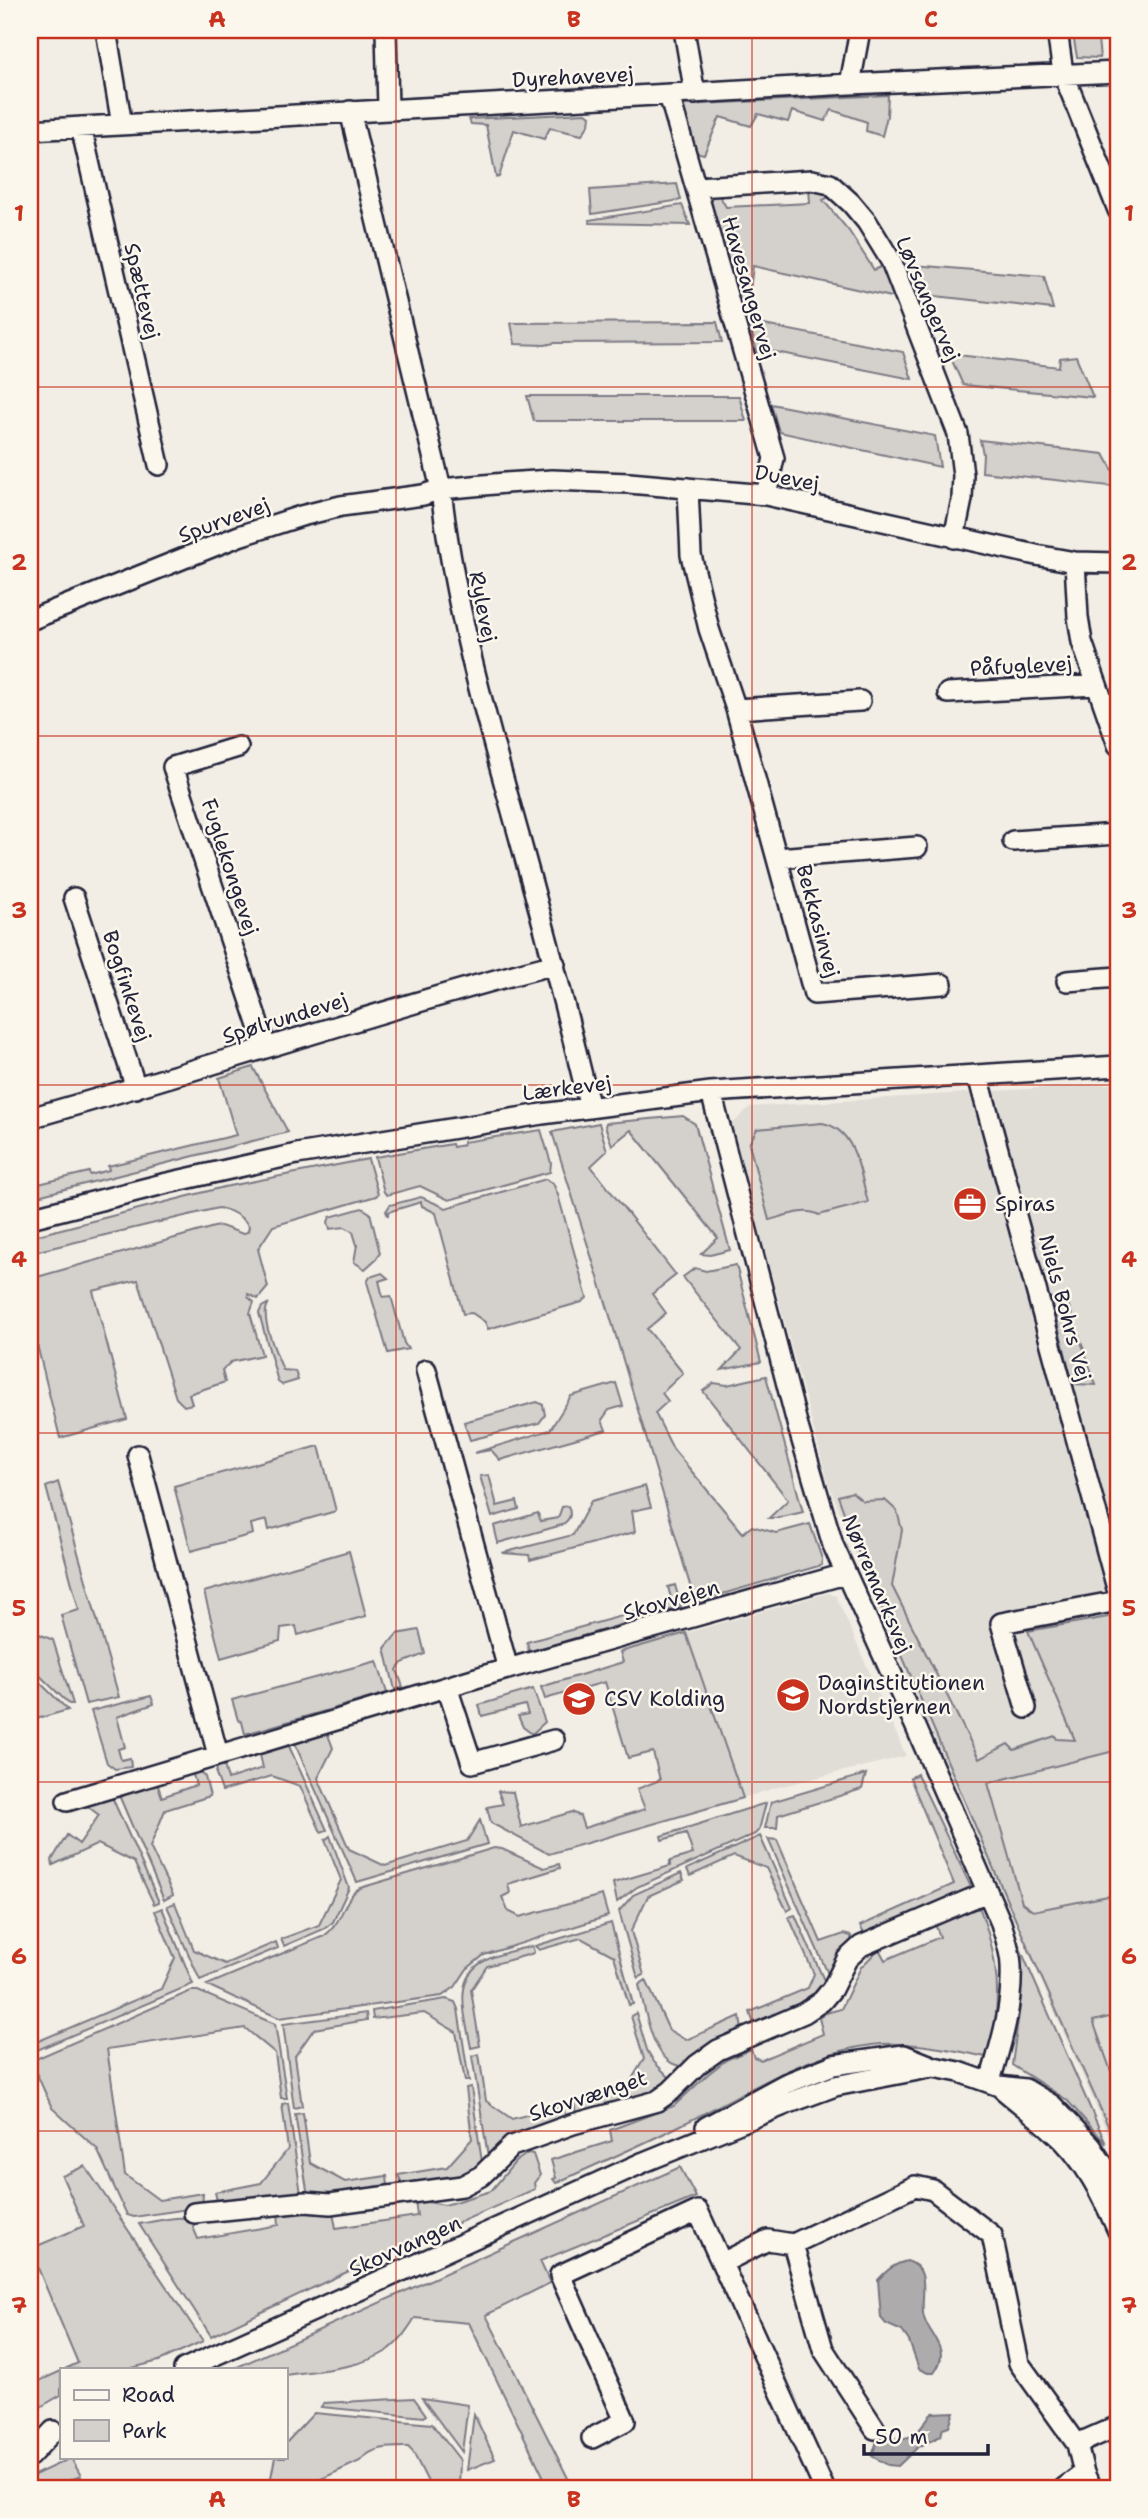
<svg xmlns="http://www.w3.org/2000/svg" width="1148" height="2518" font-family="'Shantell Sans',sans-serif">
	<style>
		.built { fill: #e0dcd6 }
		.green { fill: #d4d1cc; stroke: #7b7a84; stroke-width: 2 }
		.water { fill: #aeabad; stroke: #76747f; stroke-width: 2 }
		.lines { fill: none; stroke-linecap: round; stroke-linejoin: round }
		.minor-casing { stroke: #22223b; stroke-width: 24 }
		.minor { stroke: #fbf7ec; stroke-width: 19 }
		.grid { fill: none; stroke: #c8321e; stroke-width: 2; stroke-opacity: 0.55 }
		.labels { text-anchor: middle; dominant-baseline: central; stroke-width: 5; stroke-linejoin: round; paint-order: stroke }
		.street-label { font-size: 21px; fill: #22223b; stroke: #fbf7ec }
		.poi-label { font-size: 21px; fill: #22223b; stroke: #fbf7ec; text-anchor: start }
		.neatline { fill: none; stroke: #c8321e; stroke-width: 2.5 }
		.grid-label { font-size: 23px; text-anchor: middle; font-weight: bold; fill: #c8321e }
	</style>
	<rect width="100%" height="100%" fill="#f2eee5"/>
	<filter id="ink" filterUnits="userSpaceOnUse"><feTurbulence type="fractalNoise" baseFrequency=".0143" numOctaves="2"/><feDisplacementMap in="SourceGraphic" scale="14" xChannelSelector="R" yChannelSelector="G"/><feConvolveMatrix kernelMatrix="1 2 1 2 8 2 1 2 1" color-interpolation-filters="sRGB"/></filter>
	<g filter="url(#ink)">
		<path class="built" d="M 1118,1083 L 1118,2157 L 868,1586 L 828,1482 L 731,1125 L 750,1107 Z
			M 828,1593 L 836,1596 L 906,1756 L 774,1788 L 743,1798 L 686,1633 Z"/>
		<path class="green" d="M 1072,30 L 1097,30 L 1100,58 L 1077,57 Z
			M 888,95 L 887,116 L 882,136 L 866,131 L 867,122 L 832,110 L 825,121 L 792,111 L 788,122 L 758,114 L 751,126 L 720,117 L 704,154 L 695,152 L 681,105 Z
			M 586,113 L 590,116 L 589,124 L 582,135 L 550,128 L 544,139 L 514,130 L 499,177 L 496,177 L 486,125 L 471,124 L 469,119 Z
			M 677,184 L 681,200 L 592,214 L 590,190 Z
			M 809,187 L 831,196 L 823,200 L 849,231 L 874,270 L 883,266 L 896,298 L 753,266 L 747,316 L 744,315 L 708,193 L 718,193 L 726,207 L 810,203 Z
			M 682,205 L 690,225 L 590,223 L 589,220 Z
			M 902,264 L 1044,276 L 1053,309 L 917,294 Z
			M 717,322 L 722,342 L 554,343 L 545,345 L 515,344 L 511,323 Z
			M 749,322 L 903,352 L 912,379 L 766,350 L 757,352 Z
			M 949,354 L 1059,367 L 1060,358 L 1076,356 L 1093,397 L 963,385 Z
			M 527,396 L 739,396 L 746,421 L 534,421 Z
			M 771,404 L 935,436 L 940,467 L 779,432 Z
			M 980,440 L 1104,454 L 1118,480 L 1118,487 L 982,472 L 983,454 Z
			M 253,1067 L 288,1132 L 30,1198 L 30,1186 L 89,1172 L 90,1175 L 109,1170 L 108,1166 L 236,1135 L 219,1078 Z
			M 683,1116 L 695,1124 L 730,1250 L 710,1255 L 701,1254 L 718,1238 L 631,1130 L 612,1145 L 605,1126 L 606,1123 Z
			M 599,1123 L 607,1151 L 591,1166 L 676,1275 L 652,1294 L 666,1313 L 647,1329 L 683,1373 L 662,1393 L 668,1401 L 655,1413 L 673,1449 L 743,1533 L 752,1526 L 776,1533 L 810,1524 L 822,1559 L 822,1565 L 695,1602 L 607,1306 L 552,1132 Z
			M 822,1123 C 857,1129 860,1175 868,1202 L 819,1215 C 804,1207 785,1216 769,1220 L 749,1144 L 757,1129 Z
			M 541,1130 L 551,1163 L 550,1172 L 449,1200 L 420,1186 L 387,1195 L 384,1192 L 375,1157 L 452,1144 L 453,1147 L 463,1145 L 463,1142 Z
			M 368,1159 L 378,1194 L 376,1196 L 273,1226 L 258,1249 L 268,1287 L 258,1299 L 248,1294 L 248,1297 L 254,1302 L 250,1313 L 262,1355 L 231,1362 L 222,1370 L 225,1382 L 189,1394 L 192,1404 L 184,1406 L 176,1398 L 138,1280 L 93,1291 L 127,1419 L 60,1438 L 30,1316 L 30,1279 L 214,1227 L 221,1226 L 243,1234 L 248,1231 L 249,1226 C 243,1217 229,1209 218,1208 L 30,1253 L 30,1237 L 224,1187 Z
			M 546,1179 L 553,1183 L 558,1195 L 587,1298 L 582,1302 L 488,1329 L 485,1322 L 472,1313 L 463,1314 L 436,1213 L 422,1206 L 421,1202 L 388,1212 L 388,1216 L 386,1211 L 390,1205 L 421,1197 L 446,1208 Z
			M 362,1208 L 370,1213 L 380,1253 L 376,1259 L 365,1269 L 354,1262 L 357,1245 L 353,1232 L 345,1227 L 330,1229 L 328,1222 L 330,1217 Z
			M 736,1265 L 761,1362 L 722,1370 L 741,1350 L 683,1277 L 695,1268 L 706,1271 Z
			M 382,1273 L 388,1278 L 379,1281 L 383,1297 L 391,1296 L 404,1343 L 408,1349 L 388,1353 L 367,1282 L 370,1277 Z
			M 1065,1295 L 1096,1385 L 1073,1384 L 1051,1298 Z
			M 269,1303 C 258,1316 277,1354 283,1370 L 295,1371 L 298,1380 L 282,1385 L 278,1382 L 259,1313 L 262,1307 Z
			M 766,1376 L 803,1512 L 778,1518 L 769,1518 L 788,1500 L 703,1391 L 714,1383 L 727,1385 Z
			M 616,1383 L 623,1406 L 609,1410 L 602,1420 L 606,1430 L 500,1460 L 491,1450 L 474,1453 L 550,1430 L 571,1396 Z
			M 537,1402 L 543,1405 L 545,1415 L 539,1423 L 470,1440 L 464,1422 Z
			M 319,1446 L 336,1511 L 269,1530 L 267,1520 L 251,1524 L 253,1534 L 191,1551 L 174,1486 Z
			M 489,1475 L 497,1506 L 517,1501 L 519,1509 L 492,1517 L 480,1476 Z
			M 58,1482 L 119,1697 L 86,1704 L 61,1615 L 79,1610 L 46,1487 Z
			M 645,1486 L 651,1507 L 632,1511 L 635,1532 L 530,1560 L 529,1555 L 502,1553 L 573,1535 L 591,1501 Z
			M 852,1492 L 863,1501 L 885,1500 L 897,1511 L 902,1530 L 892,1586 L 979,1759 L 1008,1744 L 1014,1750 L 1055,1736 L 1057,1739 L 1075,1740 L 1028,1631 L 1114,1616 L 1118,1631 L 1118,1750 L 988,1783 L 1022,1903 L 1033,1911 L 1118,1894 L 1118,2015 L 1093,2021 L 1118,2091 L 1118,2148 L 1014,1916 L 861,1560 L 838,1496 Z
			M 568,1506 C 572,1515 570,1519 562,1525 L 498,1543 L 494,1526 L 538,1513 L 540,1521 L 558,1518 L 562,1507 Z
			M 349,1551 L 366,1616 L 298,1635 L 296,1626 L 281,1628 L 280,1641 L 221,1658 L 204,1592 Z
			M 675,1585 L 681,1607 L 529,1652 L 527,1642 L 669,1603 L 671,1598 L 668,1587 Z
			M 419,1630 L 425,1654 L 402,1663 L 397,1670 L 403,1687 L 395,1690 L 385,1648 L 397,1634 Z
			M 686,1633 L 743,1798 L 549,1854 L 491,1823 L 487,1807 L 503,1804 L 498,1791 L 513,1792 L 521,1827 L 572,1812 L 580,1816 L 584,1828 L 645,1809 L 637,1789 L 660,1780 L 653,1752 L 628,1758 L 605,1682 L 545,1699 L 541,1687 L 623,1662 L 620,1652 Z
			M 39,1634 L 53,1640 L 73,1704 L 69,1704 L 30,1666 L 30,1636 Z
			M 377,1661 L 387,1693 L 245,1734 L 242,1722 L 238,1720 L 232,1700 Z
			M 30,1673 L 68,1710 L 33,1720 L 30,1718 Z
			M 533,1689 L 545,1722 L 532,1734 L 523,1727 L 518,1716 L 528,1714 L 525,1705 L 482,1716 L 479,1705 Z
			M 151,1696 L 154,1704 L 117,1717 L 125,1747 L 118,1749 L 121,1760 L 130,1758 L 131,1767 L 115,1769 L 107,1763 L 91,1711 Z
			M 327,1732 L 333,1748 L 318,1778 L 349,1849 L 385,1866 L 467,1841 L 480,1820 L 487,1844 L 357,1882 L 294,1742 Z
			M 288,1744 L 327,1830 L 321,1832 L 300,1786 L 272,1776 L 222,1791 L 216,1774 L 217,1767 L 223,1762 L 228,1779 L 263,1768 L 259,1751 Z
			M 192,1771 L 200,1771 L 205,1777 L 210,1796 L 165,1810 L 150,1847 L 173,1895 L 164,1900 L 118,1793 L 156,1780 L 162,1797 L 196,1785 Z
			M 866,1774 L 862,1789 L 778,1815 L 777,1828 L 765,1828 L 771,1802 Z
			M 917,1774 L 971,1887 L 966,1896 L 867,1939 L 860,1926 L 954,1884 L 910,1778 Z
			M 111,1795 L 159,1902 L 154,1904 L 134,1862 L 98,1844 L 53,1865 L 52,1860 L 67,1835 L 79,1844 L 99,1815 L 87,1806 L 89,1803 Z
			M 766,1803 L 759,1830 L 755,1834 L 637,1887 L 617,1902 L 613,1883 L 670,1866 L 670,1861 L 693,1854 L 686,1833 L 662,1840 L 661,1836 Z
			M 330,1836 L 349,1888 L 333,1922 L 324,1929 L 284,1946 L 281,1939 L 319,1925 L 341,1880 L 325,1840 Z
			M 760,1836 L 792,1908 L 787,1911 L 766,1868 L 734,1856 L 690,1876 L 687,1869 Z
			M 768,1839 L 777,1840 L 821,1942 L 844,1934 L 851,1936 L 852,1942 L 831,1975 L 828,1974 Z
			M 494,1848 L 502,1849 L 544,1868 L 559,1864 L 560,1868 L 508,1884 L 510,1893 L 502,1897 L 508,1911 L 520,1917 L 602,1895 L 608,1916 L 484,1955 L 467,1969 L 455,1987 L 442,1996 L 279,2018 L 207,1985 L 324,1936 C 344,1922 343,1897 360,1888 Z
			M 681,1873 L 684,1880 L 648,1896 L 631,1931 L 644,1975 L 638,1978 L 619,1911 L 633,1895 Z
			M 175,1903 L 194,1950 L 225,1964 L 276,1942 L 278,1948 L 200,1980 L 167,1906 Z
			M 162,1908 L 193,1984 L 30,2053 L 30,2034 L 34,2043 L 161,1989 L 175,1958 L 155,1911 Z
			M 972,1908 L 980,1909 C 1000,1962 1001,1999 990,2055 L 986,2057 C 952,2050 917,2042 881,2044 C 808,2050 745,2094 681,2125 C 640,2146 597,2164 556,2183 L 553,2179 L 556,2178 L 551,2160 L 612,2141 L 610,2130 L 674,2106 L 708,2074 L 726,2060 L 751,2049 L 754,2057 L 761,2060 L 823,2034 L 819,2018 L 826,2013 L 841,2009 L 861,1967 L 879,1949 L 885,1960 L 940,1937 L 935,1924 Z
			M 795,1915 L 827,1987 L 823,1994 L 759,2024 L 753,2021 L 750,2012 L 808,1988 L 814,1974 L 789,1917 Z
			M 611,1923 L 633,2004 L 629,2005 L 614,1956 L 581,1938 L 539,1950 L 535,1946 Z
			M 1012,1930 L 1106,2144 L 1067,2100 L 1012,2065 L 1020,2006 L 1018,1969 Z
			M 532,1946 L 534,1952 L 531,1954 L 487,1966 L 471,1990 L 480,2046 L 471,2048 C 466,2019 451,1979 484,1961 C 498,1953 517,1950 532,1946 Z
			M 646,1980 L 669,2030 L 686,2040 L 740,2016 L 742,2031 L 683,2066 C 652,2066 645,2008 639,1985 Z
			M 191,1991 L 198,1991 L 275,2024 L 287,2098 L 281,2098 L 275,2053 L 245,2028 L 107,2049 L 125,2175 L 159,2200 L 203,2193 L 202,2207 L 134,2217 L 127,2215 L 97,2149 L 52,2108 L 31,2061 Z
			M 446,1999 L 455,2002 L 458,2009 L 469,2081 L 465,2081 L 456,2032 L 424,2013 L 373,2019 L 372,2011 Z
			M 366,2013 L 367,2020 L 314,2029 L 295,2056 L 302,2106 L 294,2108 L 283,2024 Z
			M 636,2013 L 647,2050 L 654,2062 L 673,2081 L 663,2090 L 576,2114 L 574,2102 L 627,2087 L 644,2059 L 631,2016 Z
			M 479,2054 L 486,2101 L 512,2119 L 563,2105 L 566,2118 L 489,2163 L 472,2056 Z
			M 471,2087 L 483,2169 L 464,2178 L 404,2187 L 398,2175 L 447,2167 L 472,2139 L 466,2088 Z
			M 288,2103 L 301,2194 L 217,2201 L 215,2192 L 261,2183 L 288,2149 L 282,2104 Z
			M 303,2113 L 310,2163 L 345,2182 L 387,2176 L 388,2186 L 384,2190 L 335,2199 L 308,2196 L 295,2114 Z
			M 528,2153 L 533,2154 L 540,2175 L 534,2183 L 535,2189 L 338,2276 L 211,2336 L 139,2224 C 155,2222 181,2213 196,2221 L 193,2227 L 198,2239 L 279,2225 L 278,2210 L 333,2212 L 336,2228 L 417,2216 L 415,2200 L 445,2205 L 491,2191 L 515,2162 Z
			M 85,2166 L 203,2341 L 159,2361 L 128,2369 L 65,2369 L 78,2363 L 30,2249 L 84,2226 L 62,2176 Z
			M 680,2167 L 696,2197 L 540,2261 L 550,2283 L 486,2315 L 573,2488 L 549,2488 L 469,2323 L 415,2318 C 407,2330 399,2343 387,2351 C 358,2369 318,2370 285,2375 L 285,2369 L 233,2369 Z
			M 61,2371 L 61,2395 L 30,2413 L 30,2385 Z
			M 414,2398 L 426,2415 L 424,2417 L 321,2407 L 324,2403 Z
			M 422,2398 L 468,2405 L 462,2452 Z
			M 314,2413 L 432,2424 L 460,2460 L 459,2488 L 431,2488 L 413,2452 L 408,2447 C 391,2447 372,2446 360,2461 L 302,2488 L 269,2488 L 275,2457 L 285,2457 L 285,2444 Z
			M 474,2414 L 495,2459 L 467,2470 Z
			M 71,2458 L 81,2476 L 48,2488 L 30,2488 L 30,2477 Z"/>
		<path class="water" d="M 907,2261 C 931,2268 921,2293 923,2313 C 925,2335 954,2347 934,2373 L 928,2373 L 919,2369 L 909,2341 L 902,2331 L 886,2324 L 881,2318 L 878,2280 C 887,2270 894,2264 907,2261 Z
			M 954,2412 L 949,2426 L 943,2428 L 941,2436 L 918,2447 L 898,2466 L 888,2465 L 872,2456 L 877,2441 C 890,2436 906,2443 917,2432 C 923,2427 926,2419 932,2413 Z"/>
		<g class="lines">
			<g class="minor-casing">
				<path id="minor" d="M 106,30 L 122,125
					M 386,30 L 388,109
					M 684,30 L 695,94
					M 1057,30 L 1063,73 L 1118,210
					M 850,84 L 860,30
					M 669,95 L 774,458 L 766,495
					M 350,111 L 441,489 C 454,608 487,721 519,836 C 544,926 568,1017 590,1108
					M 81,127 L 159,465
					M 30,130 L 850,84 L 1118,72
					M 696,187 L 812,180 L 830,184 L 851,203 L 867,222 L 891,261 L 958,434 L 963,475 L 962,499 L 954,538
					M 688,488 L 691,555 L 709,629 L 736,709 L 814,994 L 942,984
					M 1075,562 L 1078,617 L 1082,642 L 1118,745
					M 30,620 L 239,536 L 301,516 L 341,506 L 423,495 L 441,489 L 505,483 L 552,480 L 629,483 L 766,495 L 1036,555 L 1075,562 L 1118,563
					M 948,693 L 1095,685
					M 736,709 L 860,701
					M 238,747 L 173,767 L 266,1047
					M 1013,841 L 1118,834
					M 777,858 L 917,847
					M 74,898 L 136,1088
					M 1067,981 L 1118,977
					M 978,1076 L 1118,1592
					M 711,1092 L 798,1427 L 833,1545 L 915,1725 L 1001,1923 C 1005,1937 1011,1952 1011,1966 C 1013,2005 1001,2044 990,2081
					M 30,1118 C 206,1069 378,1010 555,964
					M 30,1218 L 163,1184 L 297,1154 L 542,1114 L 711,1092 L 1118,1066
					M 426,1370 L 508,1669
					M 138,1455 L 218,1755
					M 447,1687 L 472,1763 L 554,1740
					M 1026,1708 L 1001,1623 L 1118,1601
					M 67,1801 L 486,1675 L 845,1574
					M 999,2086 C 1017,2102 1036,2115 1053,2131 C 1084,2157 1102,2195 1118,2231
					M 706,2127 L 785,2084 L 833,2065 L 904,2055 L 934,2067 L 959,2072 L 999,2086 L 1025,2089 L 1052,2105 L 1091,2146 L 1118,2188
					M 194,2213 L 305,2202 L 330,2204 L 462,2186 L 481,2176 L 512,2146 L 573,2124 L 657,2101 L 671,2091 L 697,2065 L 718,2050 L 804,2013 L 822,2001 L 832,1989 L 847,1959 L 861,1946 L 987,1892
					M 793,2244 L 823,2349 L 875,2429
					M 722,2263 L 768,2240 L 793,2244 L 915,2186 L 933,2190 L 992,2235 L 1019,2363 L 1077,2444 L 1084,2473 L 1091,2488
					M 184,2369 L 644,2162 L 789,2103 L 835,2086 L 934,2067
					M 592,2438 L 625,2421 L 560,2275 L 698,2211 L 824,2488
					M 1077,2444 L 1118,2426
					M 30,2456 L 53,2431
					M 1064,2488 L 1084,2473"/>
			</g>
			<use href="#minor" class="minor"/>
		</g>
	</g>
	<path class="grid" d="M 396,30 L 396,2488M 752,30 L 752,2488M 30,387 L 1118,387M 30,736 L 1118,736M 30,1085 L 1118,1085M 30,1433 L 1118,1433M 30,1782 L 1118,1782M 30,2131 L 1118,2131"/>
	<defs>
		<g id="office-disc" transform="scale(1.75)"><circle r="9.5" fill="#c8321e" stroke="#fbf7ec"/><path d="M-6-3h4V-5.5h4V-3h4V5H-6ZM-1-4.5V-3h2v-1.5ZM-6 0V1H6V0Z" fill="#fff"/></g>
		<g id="school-disc" transform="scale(1.75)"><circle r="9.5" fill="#c8321e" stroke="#fbf7ec"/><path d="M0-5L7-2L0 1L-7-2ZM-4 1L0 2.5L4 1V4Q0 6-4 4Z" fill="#fff"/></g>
	</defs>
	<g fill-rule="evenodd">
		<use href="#office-disc" x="970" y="1204"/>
		<use href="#school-disc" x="793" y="1695"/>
		<use href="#school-disc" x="579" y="1699"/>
	</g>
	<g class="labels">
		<g class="street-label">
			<text transform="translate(573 77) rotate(-3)">Dyrehavevej</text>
			<text transform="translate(749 288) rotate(74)">Havesangervej</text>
			<text transform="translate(142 291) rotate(77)">Spættevej</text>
			<text transform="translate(928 299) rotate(67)">Løvsangervej</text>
			<text transform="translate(787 478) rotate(11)">Duevej</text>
			<text transform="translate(224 520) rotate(-20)">Spurvevej</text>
			<text transform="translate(483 607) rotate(79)">Rylevej</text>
			<text transform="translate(1021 666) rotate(-3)">Påfuglevej</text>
			<text transform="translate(230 867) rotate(72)">Fuglekongevej</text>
			<text transform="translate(818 921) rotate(75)">Bekkasinvej</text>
			<text transform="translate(127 986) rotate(72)">Bogfinkevej</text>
			<text transform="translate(285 1018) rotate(-17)">Spølrundevej</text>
			<text transform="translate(567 1088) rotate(-7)">Lærkevej</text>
			<text transform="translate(1065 1308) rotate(75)">Niels Bohrs Vej</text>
			<text transform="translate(877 1584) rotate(67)">Nørremarksvej</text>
			<text transform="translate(671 1600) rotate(-16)">Skovvejen</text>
			<text transform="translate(588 2096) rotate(-18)">Skovvænget</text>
			<text transform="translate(405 2246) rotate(-24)">Skovvangen</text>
		</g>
		<g class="poi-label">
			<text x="995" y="1204">Spiras</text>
			<text x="818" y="1683">Daginstitutionen<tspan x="818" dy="24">Nordstjernen</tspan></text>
			<text x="604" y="1699">CSV Kolding</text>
		</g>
	</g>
	<rect width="1148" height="2518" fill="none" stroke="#fbf7ec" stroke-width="77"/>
	<rect x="60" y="2368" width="228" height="91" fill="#fbf7ec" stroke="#a4a2a5" stroke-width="2"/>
	<rect x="74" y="2390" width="35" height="10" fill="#fbf7ec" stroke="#a4a2a5" stroke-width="2"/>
	<text x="122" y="2402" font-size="21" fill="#22223b">Road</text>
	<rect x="74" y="2420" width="35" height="21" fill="#d4d1cc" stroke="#a4a2a5" stroke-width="2"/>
	<text x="122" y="2438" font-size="21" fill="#22223b">Park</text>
	<path d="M864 2444v10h124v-10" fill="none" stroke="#22223b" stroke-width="3.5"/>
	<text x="875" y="2444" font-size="21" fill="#22223b" stroke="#fbf7ec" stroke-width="5" paint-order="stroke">50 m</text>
	<rect x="38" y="38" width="1072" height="2442" class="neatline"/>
	<g class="grid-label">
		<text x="217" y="27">A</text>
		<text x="574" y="27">B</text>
		<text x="931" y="27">C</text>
		<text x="19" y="221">1</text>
		<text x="1129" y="221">1</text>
		<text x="19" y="570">2</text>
		<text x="1129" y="570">2</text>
		<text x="19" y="918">3</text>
		<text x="1129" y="918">3</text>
		<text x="19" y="1267">4</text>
		<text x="1129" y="1267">4</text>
		<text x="19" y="1616">5</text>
		<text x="1129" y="1616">5</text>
		<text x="19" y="1964">6</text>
		<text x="1129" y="1964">6</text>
		<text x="19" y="2313">7</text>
		<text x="1129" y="2313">7</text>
		<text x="217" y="2507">A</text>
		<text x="574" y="2507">B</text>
		<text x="931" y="2507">C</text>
	</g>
</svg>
